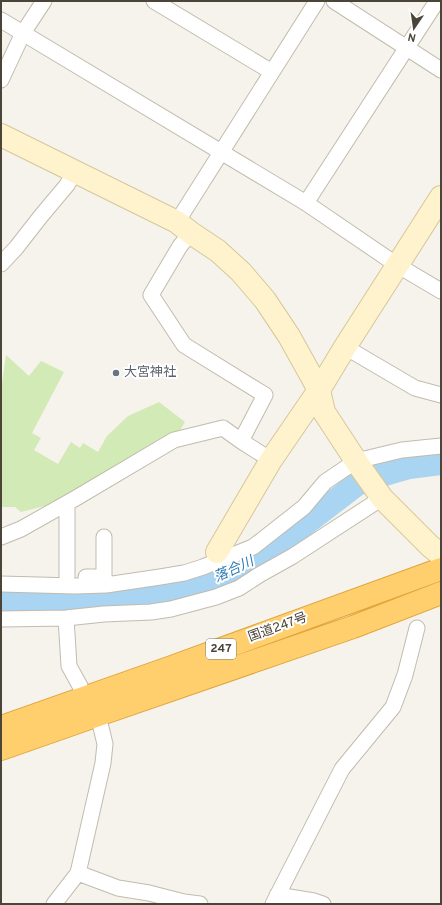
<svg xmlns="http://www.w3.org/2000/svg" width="442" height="905" font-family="Overpass,'Noto Sans JP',sans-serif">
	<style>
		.green { fill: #d2eab5 }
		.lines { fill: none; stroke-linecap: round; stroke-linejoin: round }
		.river { stroke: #a9d4f2; stroke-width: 24 }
		.street-casing { stroke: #c2bbae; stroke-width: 17 }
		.secondary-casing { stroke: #d6c79b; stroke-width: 24 }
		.highway-casing { stroke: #e0a43c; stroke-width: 24 }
		.street { stroke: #fff; stroke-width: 15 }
		.secondary { stroke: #fff3cd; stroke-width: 22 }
		.highway { stroke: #ffcf6e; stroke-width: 22 }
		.worship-dot { fill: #6b7280; stroke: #fff; stroke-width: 1.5 }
		.labels { text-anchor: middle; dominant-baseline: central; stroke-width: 4; stroke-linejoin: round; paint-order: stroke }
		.shield { fill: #fff; stroke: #817c74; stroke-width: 1 }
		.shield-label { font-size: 12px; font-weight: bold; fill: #4b4439 }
		.worship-label { font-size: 13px; fill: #5b616d; stroke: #fff; text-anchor: start }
		.street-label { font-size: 13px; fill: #4b4439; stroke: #fff }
		.water-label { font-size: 14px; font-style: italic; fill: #2e7ab2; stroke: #fff }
	</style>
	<rect width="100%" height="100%" fill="#f6f3ec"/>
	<path class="green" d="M 6,355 L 29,376 L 41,361 L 64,372 L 32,433 L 41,438 L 34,450 L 58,464 L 71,442 L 80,448 L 83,443 L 98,452 L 107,436 L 128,416 L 159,402 L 185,422 L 174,440 L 76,498 L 21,512 L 15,507 L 1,507 L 1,391 Z"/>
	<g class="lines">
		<path class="river" d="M 1,602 L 109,603 L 186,589 L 227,576 L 250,564 L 271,551 L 297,530 L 361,481 L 409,467 L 441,463"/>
		<g class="street-casing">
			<path id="street" d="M 154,1 L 272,72
				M 334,1 L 441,70
				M 1,20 L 306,203 L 397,265 L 441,291
				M 1,80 L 23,33 L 44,1
				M 306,203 L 437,1
				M 177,222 L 317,1
				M 191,233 L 180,246 L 151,295 L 184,345 L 265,395 L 241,441 L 271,460
				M 1,264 L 16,248 L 41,216 L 67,185 L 75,171
				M 345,347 L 415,388 L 441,395
				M 67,503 L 67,577
				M 1,537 L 21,529 L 76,498 L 174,440 L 223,428 L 241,441
				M 86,577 L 104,577 L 104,537
				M 1,584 L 75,586 L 106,585 L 160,577 L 184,573 L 203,567 L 253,547 L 304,507 L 325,482 L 356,461 L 402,450 L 441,446
				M 66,618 L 69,666 L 80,686 L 84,698
				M 1,619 L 66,618 L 104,614 L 151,612 L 171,609 L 216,597 L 239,588 L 259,575 L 293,556 L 382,498
				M 78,873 L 118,888 L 149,893 L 184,902 L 200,904
				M 277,895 L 314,901 L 323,904
				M 54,904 L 78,873 L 103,763 L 105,744 L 98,715
				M 273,904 L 342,769 L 393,707 L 405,675 L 417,628"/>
		</g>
		<g class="secondary-casing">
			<path id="secondary" d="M 1,135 L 177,222 L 191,233 L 218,251 L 241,272 L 265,300 L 289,336 L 319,390 L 324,412 L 360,467 L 382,498 L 430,546 L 441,555
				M 217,552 L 271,460 L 319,390 L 345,347 L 441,197"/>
		</g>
		<g class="highway-casing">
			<path id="highway" d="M 1,727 L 169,668 L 441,569
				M 1,749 L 98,715 L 353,627 L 441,593"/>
		</g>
		<use href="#street" class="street"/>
		<use href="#secondary" class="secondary"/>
		<use href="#highway" class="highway"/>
	</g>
	<circle class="worship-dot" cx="116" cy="373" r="4"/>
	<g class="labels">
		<rect class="shield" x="206" y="639" width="30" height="20" rx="3"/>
		<g class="shield-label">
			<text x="221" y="649">247</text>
		</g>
		<g class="worship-label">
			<text x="124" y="373">大宮神社</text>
		</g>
		<g class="street-label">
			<text transform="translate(278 628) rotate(-20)">国道247号</text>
		</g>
		<g class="water-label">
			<text transform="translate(234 570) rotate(-25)">落合川</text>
		</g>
	</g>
	<rect width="442" height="905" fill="none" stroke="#4b4439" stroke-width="4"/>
	<g transform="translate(414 28) rotate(193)" stroke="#ffffff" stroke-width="3" paint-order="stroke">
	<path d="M0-3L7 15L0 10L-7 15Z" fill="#4b4439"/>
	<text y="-6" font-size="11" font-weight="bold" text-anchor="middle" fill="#4b4439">N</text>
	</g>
</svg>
